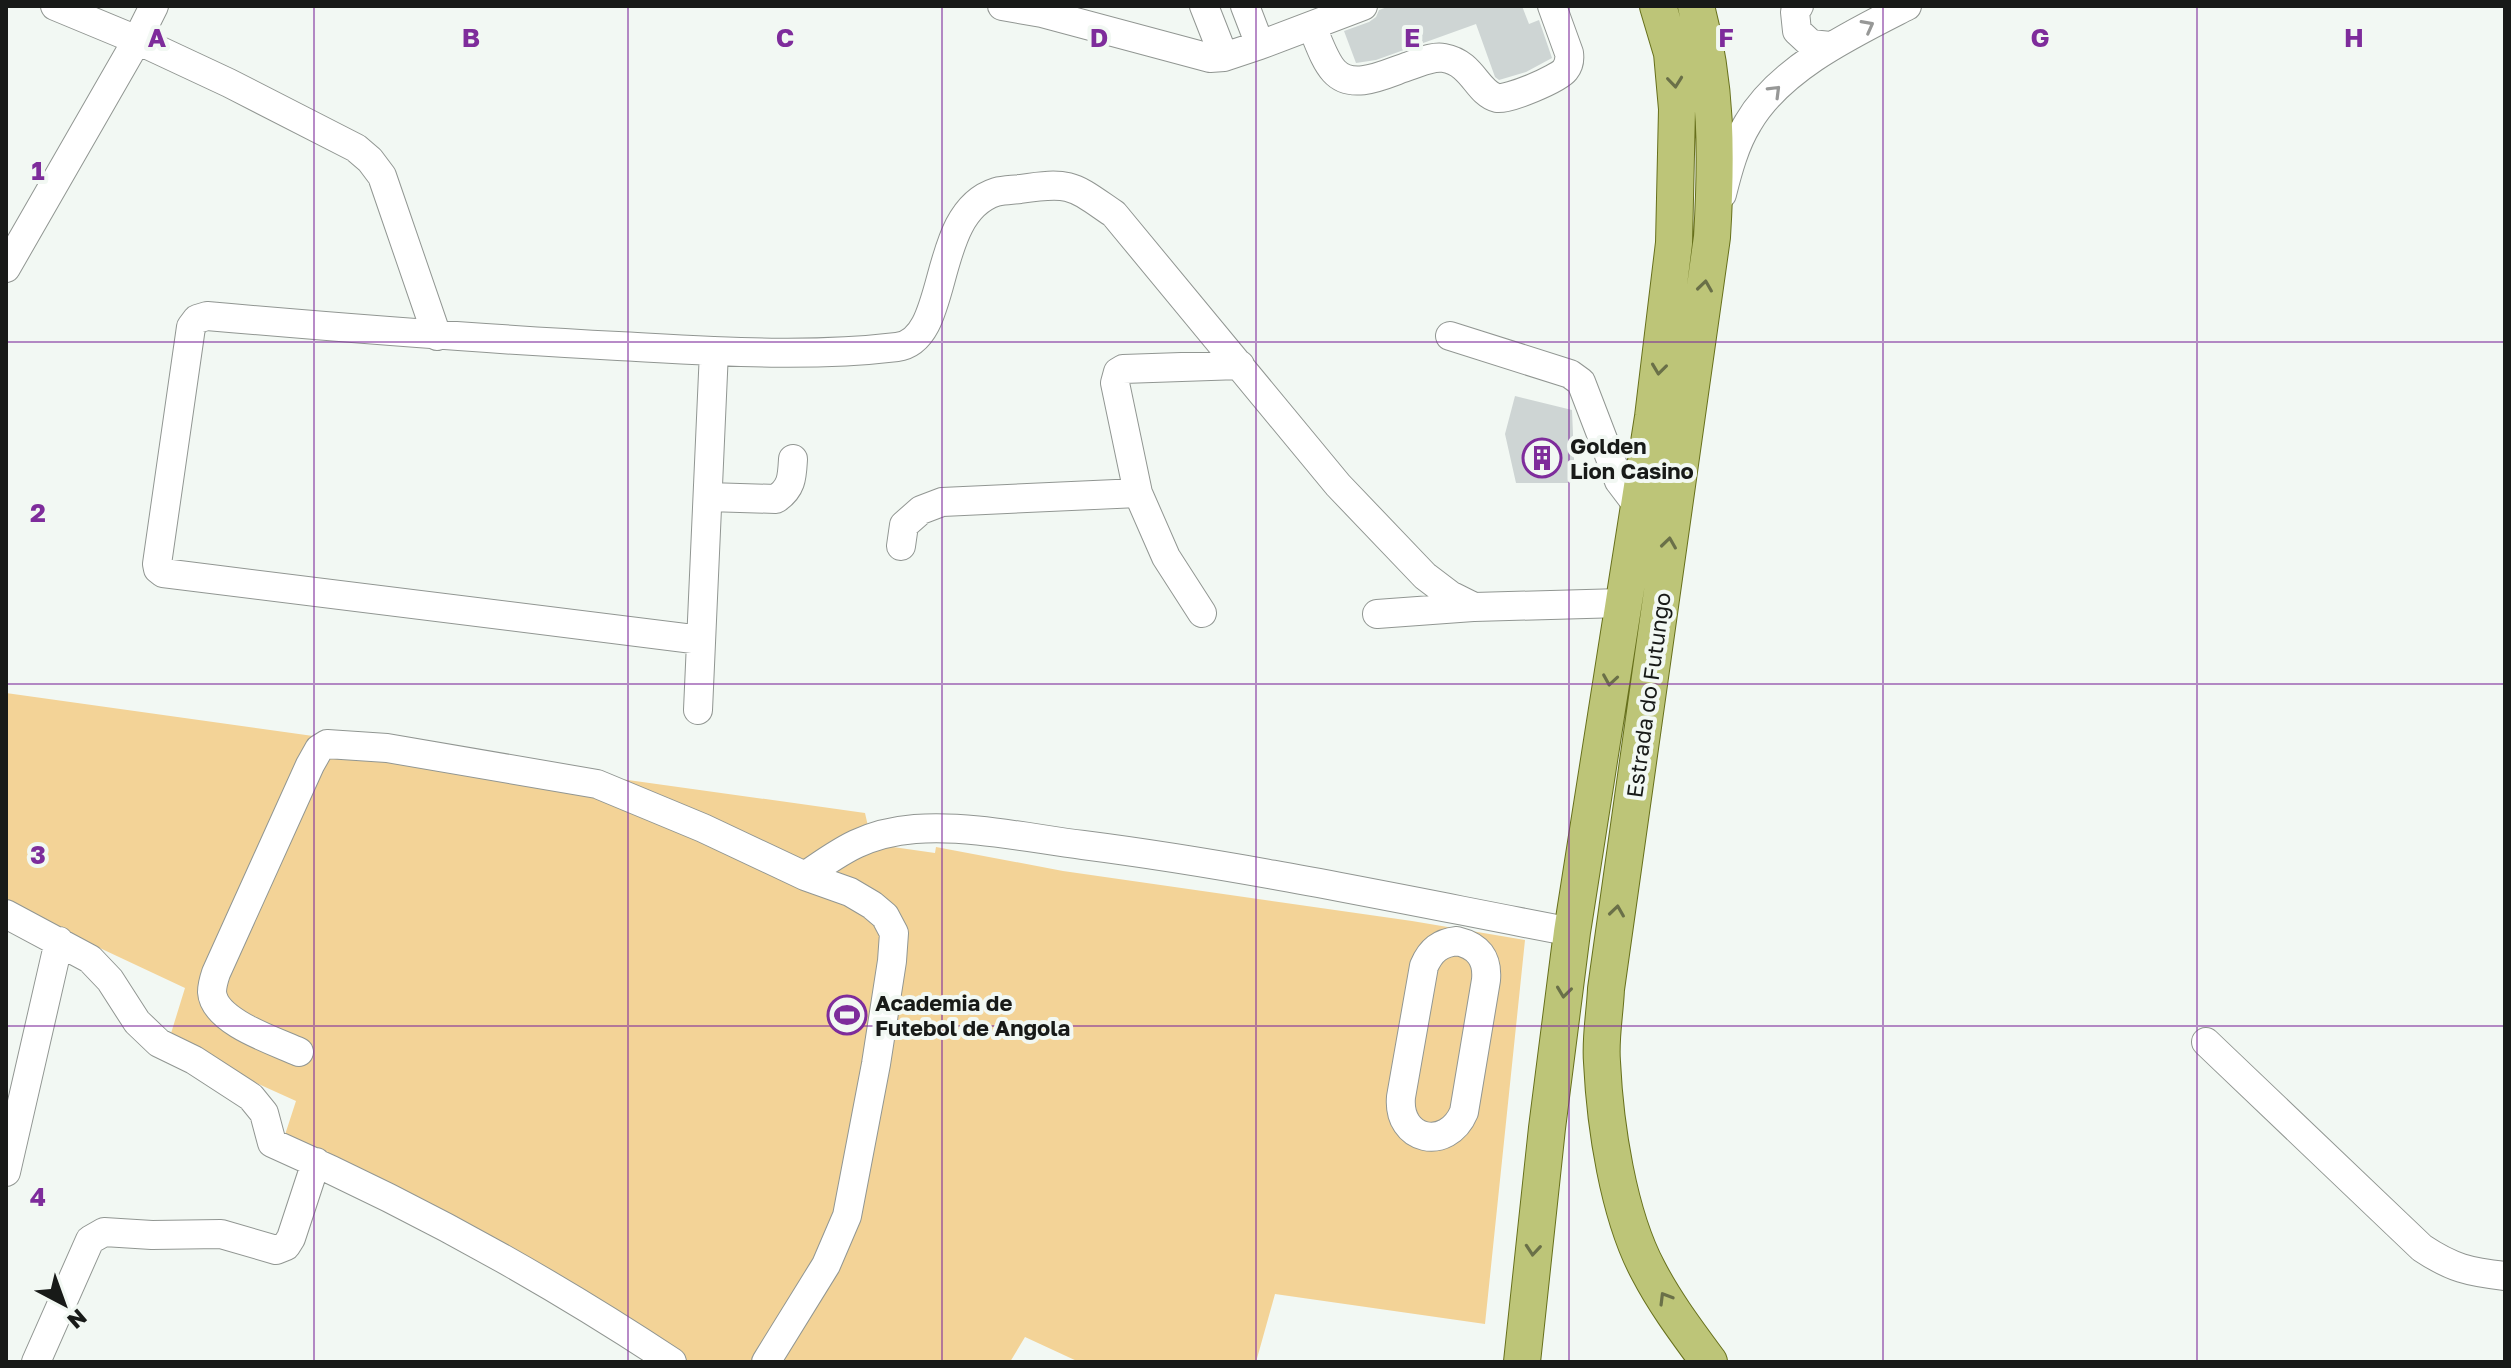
<svg xmlns="http://www.w3.org/2000/svg" width="2511" height="1368" font-family="'Golos Text',sans-serif">
	<style>
		.pitch { fill: #f3d397 }
		.building { fill: #ced5d4 }
		.lines { fill: none; stroke-linecap: round; stroke-linejoin: round }
		.minor-casing { stroke: #919692; stroke-width: 30 }
		.major-casing { stroke: #67701c; stroke-width: 38 }
		.minor { stroke: #fff; stroke-width: 28 }
		.major { stroke: #bdc578; stroke-width: 36 }
		.oneway { stroke: #979897 }
		.oneway2 { stroke: #6a7048 }
		.grid { fill: none; stroke: #7e2c9b; stroke-width: 2; stroke-opacity: 0.55 }
		.labels { text-anchor: middle; dominant-baseline: central; stroke-width: 8; stroke-linejoin: round; paint-order: stroke }
		.poi-label { font-size: 22px; font-weight: bold; fill: #181a18; stroke: #f2f8f3; text-anchor: start }
		.street-label { font-size: 22px; fill: #181a18; stroke: #f2f8f3 }
		.grid-label { font-size: 26px; text-anchor: middle; font-weight: bold; fill: #7e2c9b; stroke: #f2f8f3; stroke-width: 8; stroke-linejoin: round; paint-order: stroke }
	</style>
	<rect width="100%" height="100%" fill="#f2f8f3"/>
	<path class="pitch" d="M 6,693 L 865,813 L 872,844 L 935,853 L 936,847 L 1063,871 L 1412,921 L 1525,940 L 1485,1324 L 1275,1294 L 1256,1362 L 1079,1362 L 1025,1337 L 1010,1362 L 685,1362 L 282,1144 L 296,1101 L 168,1043 L 185,988 L 6,904 Z"/>
	<path class="building" d="M 1390,6 L 1522,6 L 1529,24 L 1539,20 L 1552,58 L 1526,72 L 1499,80 L 1495,77 L 1476,24 L 1376,60 L 1356,63 L 1344,31 L 1369,22 L 1376,17 L 1379,10 Z
		M 1515,396 L 1572,410 L 1575,483 L 1516,483 L 1505,434 Z"/>
	<g class="lines">
		<g class="minor-casing">
			<path id="minor" d="M 55,6 L 137,40 L 229,83 L 356,148 L 370,160 L 382,176 L 437,336
				M 1002,6 L 1042,13 L 1210,58 L 1224,57 L 1260,45 L 1363,6
				M 1204,6 L 1224,57
				M 1245,6 L 1260,45
				M 1799,6 L 1795,12 L 1797,31 L 1811,44 L 1830,46
				M 1312,27 C 1318,40 1324,60 1334,71 C 1353,92 1387,73 1409,66 C 1421,62 1432,56 1444,58 C 1473,63 1477,93 1497,98 C 1508,100 1558,79 1565,70 C 1569,65 1570,60 1569,53 L 1552,6
				M 1722,194 C 1728,170 1735,144 1748,123 C 1780,68 1852,34 1907,6
				M 6,268 L 137,40 L 154,6
				M 1450,336 L 1570,374 L 1581,382 L 1619,481 L 1638,506
				M 708,497 L 776,499 C 792,488 792,477 793,459
				M 901,546 L 904,525 L 921,510 L 942,502 L 1138,493
				M 1202,613 L 1166,557 L 1138,493 L 1115,383 L 1118,372 L 1123,369 L 1240,365
				M 1377,614 L 1473,607
				M 701,640 L 163,573 L 158,569 L 157,564 L 191,327 L 197,319 L 207,316 C 344,328 481,339 618,346 C 711,351 805,358 897,347 C 952,340 929,213 996,192 C 1004,190 1012,190 1020,189 C 1072,181 1073,186 1114,214 L 1338,485 L 1425,576 L 1450,595 L 1474,607 L 1622,603
				M 698,710 L 714,351
				M 805,876 C 843,849 867,833 915,829 C 970,825 1028,838 1083,845 C 1247,866 1409,901 1572,932
				M 6,914 L 90,959 L 110,980 L 137,1022 L 159,1043 L 194,1060 L 251,1097 L 264,1113 L 272,1143 C 411,1204 545,1278 672,1362
				M 1457,941 C 1478,946 1488,958 1486,980 L 1464,1112 C 1447,1152 1397,1141 1401,1097 L 1424,966 C 1431,950 1440,943 1457,941 Z
				M 2206,1042 L 2422,1248 C 2452,1268 2469,1272 2505,1276
				M 299,1052 C 275,1041 214,1022 212,992 C 212,986 214,979 216,973 L 310,765 L 319,749 L 327,744 L 387,748 L 597,784 L 703,828 L 805,876 L 850,892 L 872,905 L 885,916 L 894,933 L 892,961 L 876,1064 L 847,1216 L 826,1265 L 766,1362
				M 6,1172 L 59,941
				M 36,1362 L 90,1240 L 104,1232 L 152,1235 L 221,1234 L 276,1250 L 286,1246 L 291,1238 L 316,1162"/>
		</g>
		<g class="major-casing">
			<path id="major" d="M 1696,6 C 1717,86 1717,155 1712,237 L 1606,989 C 1605,1013 1600,1038 1602,1062 C 1605,1125 1618,1214 1648,1270 C 1665,1303 1687,1332 1709,1362
				M 1522,1362 L 1547,1128 L 1572,932 L 1653,417 L 1674,243 L 1677,109 L 1672,53 L 1658,6"/>
		</g>
		<use href="#minor" class="minor"/>
		<use href="#major" class="major"/>
	</g>
	<defs><path id="oneway-chevron" d="M-2-3.5L2.5 0L-2 3.5" fill="none" stroke-width="1.6" stroke-linecap="round" stroke-linejoin="round" transform="scale(2)"/></defs>
	<g class="oneway">
		<use href="#oneway-chevron" transform="translate(1868 26) rotate(-28)"/>
		<use href="#oneway-chevron" transform="translate(1775 91) rotate(-45)"/>
	</g>
	<g class="oneway2">
		<use href="#oneway-chevron" transform="translate(1675 82) rotate(84)"/>
		<use href="#oneway-chevron" transform="translate(1705 286) rotate(-82)"/>
		<use href="#oneway-chevron" transform="translate(1659 369) rotate(97)"/>
		<use href="#oneway-chevron" transform="translate(1669 543) rotate(-82)"/>
		<use href="#oneway-chevron" transform="translate(1610 680) rotate(99)"/>
		<use href="#oneway-chevron" transform="translate(1617 911) rotate(-82)"/>
		<use href="#oneway-chevron" transform="translate(1564 992) rotate(97)"/>
		<use href="#oneway-chevron" transform="translate(1533 1250) rotate(95)"/>
		<use href="#oneway-chevron" transform="translate(1665 1298) rotate(-121)"/>
	</g>
	<path class="grid" d="M 314,6 L 314,1362M 628,6 L 628,1362M 942,6 L 942,1362M 1256,6 L 1256,1362M 1569,6 L 1569,1362M 1883,6 L 1883,1362M 2197,6 L 2197,1362M 6,342 L 2505,342M 6,684 L 2505,684M 6,1026 L 2505,1026"/>
	<defs>
		<g id="building-ring" transform="scale(2)"><circle r="9.5" fill="#f2f8f3" stroke="#7e2c9b" stroke-width="1.5"/><path d="M-4-6H4V6H1V3H-1V6H-4ZM-2.5-4.3h1.7v1.8h-1.7ZM.8-4.3h1.7v1.8H.8ZM-2.5-1h1.7V.8h-1.7ZM.8-1h1.7V.8H.8Z" fill="#7e2c9b"/></g>
		<g id="stadium-ring" transform="scale(2)"><circle r="9.5" fill="#f2f8f3" stroke="#7e2c9b" stroke-width="1.5"/><path d="M0-5a6.5 5 0 1 0 0 10a6.5 5 0 1 0 0-10ZM-3.5-1.8h7v3.6h-7Z" fill="#7e2c9b"/></g>
	</defs>
	<g fill-rule="evenodd">
		<use href="#building-ring" x="1542" y="458"/>
		<use href="#stadium-ring" x="847" y="1015"/>
	</g>
	<g class="labels">
		<g class="poi-label">
			<text x="1570" y="445">Golden<tspan x="1570" dy="25">Lion Casino</tspan></text>
			<text x="875" y="1002">Academia de<tspan x="875" dy="25">Futebol de Angola</tspan></text>
		</g>
		<g class="street-label">
			<text transform="translate(1648 695) rotate(-82)">Estrada do Futungo</text>
		</g>
	</g>
	<g class="grid-label">
		<text x="157" y="47">A</text>
		<text x="471" y="47">B</text>
		<text x="785" y="47">C</text>
		<text x="1099" y="47">D</text>
		<text x="1412" y="47">E</text>
		<text x="1726" y="47">F</text>
		<text x="2040" y="47">G</text>
		<text x="2354" y="47">H</text>
		<text x="38" y="180">1</text>
		<text x="38" y="522">2</text>
		<text x="38" y="864">3</text>
		<text x="38" y="1206">4</text>
	</g>
	<rect width="2511" height="1368" fill="none" stroke="#181a18" stroke-width="16"/>
	<g transform="translate(64 1304) rotate(139)" stroke="#f2f8f3" stroke-width="6" paint-order="stroke">
	<path d="M0-6L14 30L0 20L-14 30Z" fill="#181a18"/>
	<text y="-12" font-size="22" font-weight="bold" text-anchor="middle" fill="#181a18">N</text>
	</g>
</svg>
